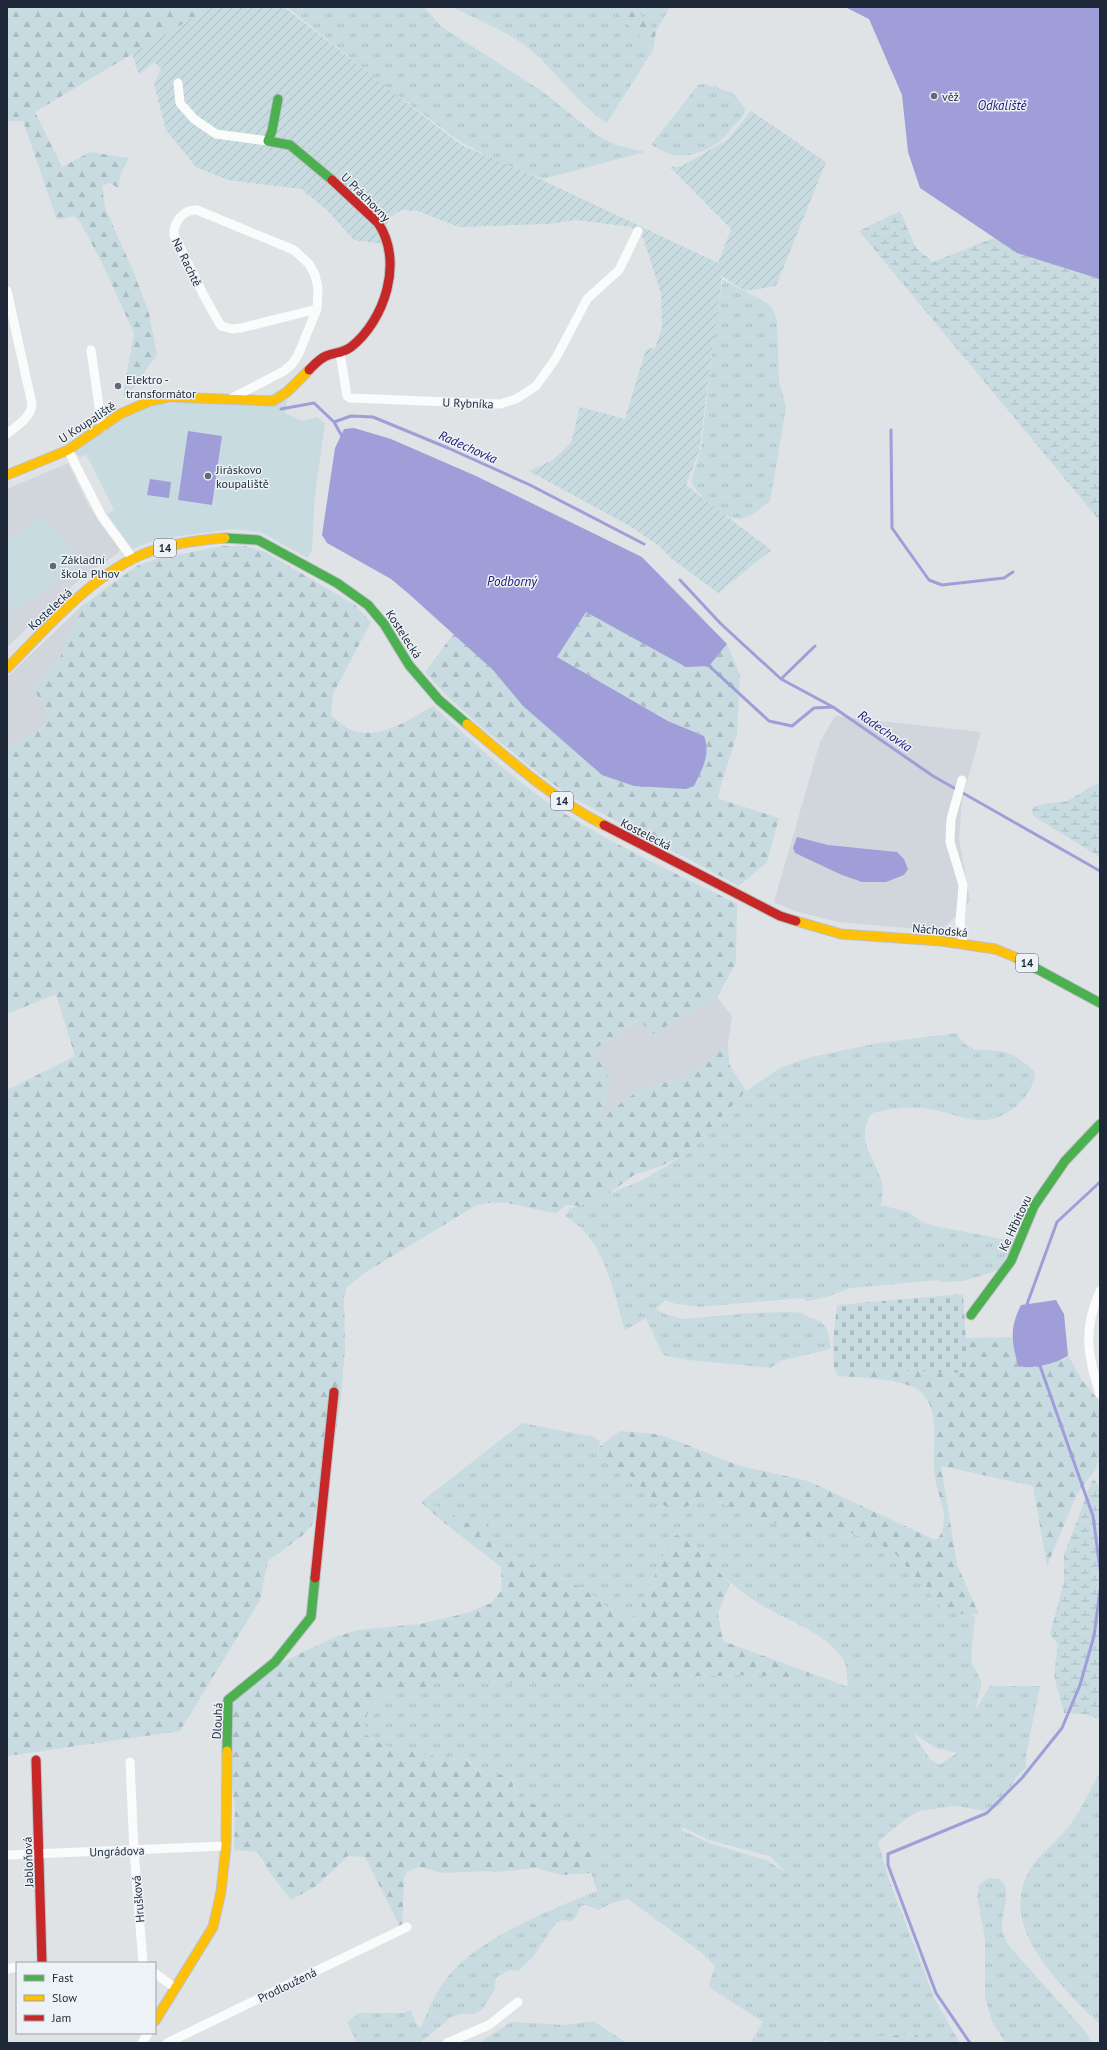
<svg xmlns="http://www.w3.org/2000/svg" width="1107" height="2050" font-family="'PT Sans',sans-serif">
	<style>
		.built { fill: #d0d6dc }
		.grass { fill: url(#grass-tufts); fill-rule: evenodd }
		.forest { fill: url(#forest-firs) }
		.wetland { fill: url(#wetland-marsh) }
		.cemetery { fill: url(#cemetery-stones) }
		.garden { fill: url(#garden-furrows) }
		.pitch { fill: #c7dbe0 }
		.water { fill: #a09ed9 }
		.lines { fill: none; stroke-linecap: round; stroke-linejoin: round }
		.stream { stroke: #a09ed9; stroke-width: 3 }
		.fast-casing { stroke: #bcc1c6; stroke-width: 11 }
		.slow-casing { stroke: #bcc1c6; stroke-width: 11 }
		.jam-casing { stroke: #bcc1c6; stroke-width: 11 }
		.street { stroke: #fafbfb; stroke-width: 9 }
		.fast { stroke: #4caf50; stroke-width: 9 }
		.slow { stroke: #ffc107; stroke-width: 9 }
		.jam { stroke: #c62828; stroke-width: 9 }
		.poi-dot { fill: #626976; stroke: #edf2f6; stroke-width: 1.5 }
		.labels { text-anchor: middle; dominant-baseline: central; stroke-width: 3; stroke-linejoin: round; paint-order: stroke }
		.shield { fill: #edf2f6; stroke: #5c6572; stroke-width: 1 }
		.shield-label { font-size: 11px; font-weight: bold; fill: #1e2839 }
		.poi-label { font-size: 12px; fill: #1e2839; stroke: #edf2f6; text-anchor: start }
		.street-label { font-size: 12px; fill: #1e2839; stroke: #edf2f6 }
		.water-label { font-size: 13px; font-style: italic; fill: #1d1677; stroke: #edf2f6 }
	</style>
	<defs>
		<pattern id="grass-tufts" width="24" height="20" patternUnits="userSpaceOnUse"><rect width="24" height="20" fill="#c7dbe0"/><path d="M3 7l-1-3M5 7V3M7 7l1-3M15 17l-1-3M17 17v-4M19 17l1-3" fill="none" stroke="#aabcc1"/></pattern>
		<pattern id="forest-firs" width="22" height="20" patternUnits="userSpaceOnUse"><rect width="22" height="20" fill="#c7dbe0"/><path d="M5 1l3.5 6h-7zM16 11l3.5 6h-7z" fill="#aabcc1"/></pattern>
		<pattern id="wetland-marsh" width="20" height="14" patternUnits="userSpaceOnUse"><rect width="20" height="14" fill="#c7dbe0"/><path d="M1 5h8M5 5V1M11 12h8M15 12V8" fill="none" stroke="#aabcc1"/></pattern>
		<pattern id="cemetery-stones" width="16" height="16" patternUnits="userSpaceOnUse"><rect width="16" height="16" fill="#c7dbe0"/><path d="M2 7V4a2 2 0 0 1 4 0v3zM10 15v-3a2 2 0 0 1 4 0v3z" fill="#aabcc1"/></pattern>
		<pattern id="garden-furrows" width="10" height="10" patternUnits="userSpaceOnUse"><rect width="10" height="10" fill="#c7dbe0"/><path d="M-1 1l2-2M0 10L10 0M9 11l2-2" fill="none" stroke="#aabcc1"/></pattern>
	</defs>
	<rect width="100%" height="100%" fill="#e0e3e6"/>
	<path class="built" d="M 68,463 L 89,506 L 120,550 L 117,554 L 82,577 L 7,647 L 7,489 Z
		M 86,602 L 59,659 L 35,686 L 34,690 L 50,717 L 42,728 L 7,748 L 7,677 Z
		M 835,716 L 981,732 L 962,800 L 959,838 L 970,901 L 941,931 L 838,922 L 795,911 L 774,902 L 820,742 Z
		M 717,997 L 732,1016 L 728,1044 L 691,1075 L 641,1089 L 600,1119 L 595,1049 L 642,1018 L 649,1035 Z"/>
	<path class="grass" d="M 287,7 L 424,7 L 442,27 L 542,91 L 598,136 L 616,145 L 645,152 L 543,179 L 493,159 L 461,142 L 381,83 Z
		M 452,7 L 612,7 L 653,50 L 607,123 C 578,104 558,74 532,51 C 510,32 478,20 452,7 Z
		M 633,7 L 670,7 L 656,31 Z
		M 703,84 L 714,87 L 715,85 L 722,90 L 732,92 L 745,108 C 744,119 738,120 732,128 C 720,146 696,158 674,155 C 666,154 658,148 651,145 L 698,85 Z
		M 723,280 L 767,303 L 772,308 L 777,320 L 779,381 L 786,408 L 770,501 C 761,508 752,516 741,519 C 727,522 696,494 691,481 L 701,448 L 718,304 Z
		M 956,1033 C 972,1059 987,1045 1010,1054 C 1018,1057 1030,1066 1035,1073 C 1033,1088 1027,1096 1016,1106 C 980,1136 957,1109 918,1108 C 902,1107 887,1110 872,1113 C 852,1144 880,1160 883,1190 C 883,1194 882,1201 881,1205 L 908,1212 L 924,1223 L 935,1226 L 1002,1239 L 1018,1237 L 999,1270 L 964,1281 L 941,1282 L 939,1280 L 851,1288 L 826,1297 L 807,1301 L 802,1298 L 698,1307 L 673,1303 L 665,1300 L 656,1309 L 667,1315 L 684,1319 L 751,1313 L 788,1312 L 803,1313 C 808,1319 811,1317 817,1320 C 828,1324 830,1338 831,1348 L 827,1350 L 780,1361 L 771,1368 L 688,1360 L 663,1355 L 646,1318 L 625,1330 C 612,1289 605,1239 565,1216 L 570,1209 L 641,1181 L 686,1154 L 746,1091 L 782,1067 L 811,1057 L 879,1043 Z
		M 522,1423 L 594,1437 L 600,1442 L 597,1454 L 617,1470 L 629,1474 L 652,1498 L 688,1506 L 701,1497 L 760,1517 L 813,1539 L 831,1528 L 837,1527 L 892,1550 L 943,1609 L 957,1614 L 971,1613 L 975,1617 L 971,1657 L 972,1664 L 981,1680 L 981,1687 L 975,1710 L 990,1686 L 1040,1686 L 1026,1756 L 1026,1768 L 1017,1776 L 1002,1804 L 993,1809 L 985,1811 L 956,1806 L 919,1811 L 904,1820 L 878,1842 L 889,1880 L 935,2000 L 960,2043 L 927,2043 L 915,2034 L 829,2040 L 817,2043 L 750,2043 L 763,2022 L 712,1989 L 709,1985 L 715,1966 L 702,1953 L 628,1899 L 612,1903 L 598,1910 L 585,1905 L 581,1906 L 576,1917 L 571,1921 L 562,1920 L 556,1923 L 532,1958 L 518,1971 L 509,1970 L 498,1976 L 495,1981 L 495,1989 L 482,2010 L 472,2014 L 460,2014 L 451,2017 L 420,2043 L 357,2043 L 347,2022 L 359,2013 L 403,2013 L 411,2010 L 416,2024 L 421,2028 C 428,2010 435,1994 446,1979 C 478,1938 550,1910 597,1891 L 589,1866 L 600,1850 L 572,1827 L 519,1796 L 513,1786 L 512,1779 L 508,1775 L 482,1773 L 467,1759 L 454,1759 L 449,1761 L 442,1761 L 430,1755 L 396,1749 L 377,1743 L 365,1734 L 365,1721 L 369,1710 L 377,1699 L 390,1692 L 423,1690 L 428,1686 L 448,1678 L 459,1681 L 507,1683 L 669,1677 L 752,1675 L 799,1678 L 813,1674 L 848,1687 C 847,1678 847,1664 842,1657 C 823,1631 784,1619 758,1603 C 733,1588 714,1566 693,1546 L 693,1539 L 677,1535 L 671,1538 L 638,1614 L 633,1617 L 622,1616 L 613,1612 L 596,1597 L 567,1580 L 513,1557 L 479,1535 L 489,1522 L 466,1523 L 438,1506 L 421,1502 ZM 913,1733 L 936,1748 L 957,1753 L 939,1765 L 930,1759 ZM 682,1827 L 709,1840 L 770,1856 L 785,1872 L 766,1860 L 712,1844 L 681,1830 Z
		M 1100,1772 L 1100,2023 C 1091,2019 1060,1984 1053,1975 C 1027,1943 1006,1905 1033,1865 C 1044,1850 1061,1838 1072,1822 C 1083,1807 1090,1789 1100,1772 Z
		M 989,1878 L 999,1879 C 1013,1887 1002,1914 1002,1927 C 1002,1934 1006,1940 1010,1947 L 1085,2031 L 1093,2043 L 1006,2043 L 993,2024 L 985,1998 L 985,1938 L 977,1897 L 979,1885 Z
		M 593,2021 L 627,2043 L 479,2043 L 511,2022 L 566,2025 Z"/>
	<path class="forest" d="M 7,7 L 211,7 L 35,112 L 62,167 L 90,152 L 129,158 L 121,173 L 118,188 L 110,183 L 102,186 L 105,208 L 134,273 L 149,313 L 157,355 L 127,396 L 123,394 L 134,333 L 102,263 L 80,222 L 74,216 L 57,220 L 23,121 L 7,121 Z
		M 612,7 L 633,7 L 656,31 L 653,50 Z
		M 223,546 L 245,546 L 265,552 L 355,605 L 371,622 L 333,694 L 331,715 C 336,719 343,726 349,729 C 379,741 407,721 433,706 C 474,743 516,782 562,812 C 617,847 679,874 737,904 L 736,963 L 717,997 L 649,1036 L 641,1018 L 595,1049 L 611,1083 L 600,1118 L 641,1089 L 691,1075 L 728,1044 L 729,1064 L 746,1091 L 686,1154 L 661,1166 L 634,1175 L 604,1197 L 579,1206 L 567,1205 L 556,1213 C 528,1210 503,1196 475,1206 L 366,1272 L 347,1287 L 344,1296 L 345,1347 L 342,1388 L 335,1438 L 312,1525 L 303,1535 L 268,1561 L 260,1600 L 180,1731 L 7,1756 L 7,1090 L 75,1056 L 56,994 L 7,1014 L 7,748 L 42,728 L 50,717 L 34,690 L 35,686 L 59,659 L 84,605 L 106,588 L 137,566 L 156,559 Z
		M 586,612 L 631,635 L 709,666 L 727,644 L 740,675 L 737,734 L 717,798 L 779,818 L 767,862 L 739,886 L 571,797 L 542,776 L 480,726 L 445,694 L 425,672 L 454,633 L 493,670 L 523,706 L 602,775 L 704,736 L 669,721 L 557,657 Z
		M 1012,1337 L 1018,1366 L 1064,1360 L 1068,1355 L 1082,1380 L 1098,1400 L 1100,1422 L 1100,1457 L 1095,1470 L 1077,1494 L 1047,1566 L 1033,1486 L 941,1466 L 957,1565 L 979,1614 L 957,1614 L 943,1609 L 892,1550 L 837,1527 L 831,1528 L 813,1539 L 760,1517 L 701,1497 L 688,1506 L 672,1510 L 652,1498 L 629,1474 L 617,1470 L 597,1457 L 599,1447 L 620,1431 L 655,1434 L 667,1437 L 740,1466 L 808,1481 L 933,1539 L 937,1539 C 943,1534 944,1524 944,1516 C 943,1503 937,1491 935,1478 C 930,1452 943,1412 921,1392 C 908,1379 857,1377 838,1376 L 834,1368 L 967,1373 L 966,1338 Z
		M 421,1502 L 438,1506 L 466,1523 L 485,1518 L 489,1522 L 479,1535 L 513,1557 L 567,1580 L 596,1597 L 613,1612 L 622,1616 L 633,1617 L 638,1614 L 671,1538 L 677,1535 L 693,1539 L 693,1546 L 730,1583 L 718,1613 L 723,1641 L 813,1674 L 799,1678 L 752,1675 L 669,1677 L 507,1683 L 458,1681 L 448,1678 L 428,1686 L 423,1690 L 390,1692 L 377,1699 L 369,1710 L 365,1721 L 365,1734 C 387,1751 406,1748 430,1755 C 436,1757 441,1762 448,1761 C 452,1761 458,1758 463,1757 L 482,1773 L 508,1775 L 512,1779 L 513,1787 L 519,1796 L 572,1827 L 600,1850 C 600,1858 597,1863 589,1866 L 591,1873 L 561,1875 L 536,1868 L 494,1872 L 486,1871 L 442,1873 L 419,1867 L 407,1872 L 404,1878 L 402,1931 L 365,1857 L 348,1856 L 316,1886 L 291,1900 L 270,1873 L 258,1852 L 234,1850 L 235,1807 L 231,1782 L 224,1761 L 219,1728 L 225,1705 L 278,1664 L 335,1637 L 358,1630 L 420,1624 L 467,1613 L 491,1603 L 502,1590 L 501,1567 L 442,1521 Z
		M 915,2034 L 927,2043 L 827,2043 L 829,2040 Z"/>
	<path class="wetland" d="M 1100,172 L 1100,521 L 859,231 L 900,211 L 916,248 L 933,262 L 1021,227 Z
		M 1100,782 L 1100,857 L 1033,816 L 1032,809 L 1038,805 L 1067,801 Z
		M 1093,1478 L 1100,1488 L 1100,1719 L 1084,1714 L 1064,1713 L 1054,1675 L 1058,1645 L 1050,1634 L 1064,1582 L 1064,1555 Z"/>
	<path class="cemetery" d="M 963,1294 L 968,1373 L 834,1368 L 833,1342 L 837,1305 Z"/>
	<path class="garden" d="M 211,7 L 284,7 L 461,145 L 527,173 L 718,263 L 731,229 L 670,167 L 682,166 L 727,140 L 751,111 L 826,162 L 776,286 L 745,291 L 722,276 L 699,452 L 686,485 L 771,550 L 718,593 L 672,559 L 658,545 L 628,525 L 529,471 L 553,460 L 571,443 L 580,407 L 625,419 L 646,349 L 655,348 L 662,328 L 661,293 L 643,238 L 632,227 L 576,220 L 547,224 L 459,227 L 418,211 L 401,210 L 392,216 L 384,228 L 383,244 L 354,240 L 326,209 L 301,189 L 228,180 L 196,167 L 166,130 L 154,84 L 161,69 L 154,62 L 139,75 L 132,54 Z"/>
	<path class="pitch" d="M 287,400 L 285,413 L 303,421 L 317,417 L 325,423 L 315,494 L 312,550 L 307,558 L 261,532 L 233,529 L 158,539 L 132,549 L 107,514 L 114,510 L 86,454 L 80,458 L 75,452 L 130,413 L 151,404 Z
		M 42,514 L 80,563 L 15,613 L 7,602 L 7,541 Z"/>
	<path class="water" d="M 845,7 L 1100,7 L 1100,279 L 1017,253 L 920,188 L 908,152 L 902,95 L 869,19 Z
		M 354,428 L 391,439 L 476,476 L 642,557 L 727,644 L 709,666 L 686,667 L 586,612 L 557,657 L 668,721 L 704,736 C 711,754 702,770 694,786 L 686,789 L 634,786 L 602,775 L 523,706 L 493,670 L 409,594 L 391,579 L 327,543 L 322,535 L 335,448 L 344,429 Z
		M 188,431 L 222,436 L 212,505 L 178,500 Z
		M 150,479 L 171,482 L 169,498 L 147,495 Z
		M 797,837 L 828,845 L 897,852 L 904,859 L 908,869 L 904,875 L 886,882 L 862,882 L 842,875 L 795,853 L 793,848 Z
		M 1056,1300 L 1064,1314 L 1068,1355 C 1061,1363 1028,1370 1018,1366 C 1012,1341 1009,1329 1021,1305 Z"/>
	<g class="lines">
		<path class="stream" d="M 281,409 L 314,403 L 334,422 L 343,438
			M 334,422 L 351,416 L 373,417 L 448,448 L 530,485 L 644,544
			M 891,430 L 892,528 L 929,580 L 942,585 L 1004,578 L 1013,572
			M 680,580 L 721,624 L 781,679 L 833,707 L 933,776 L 1100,871
			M 707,664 L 769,721 L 792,726 L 814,708 L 833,707
			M 781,679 L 815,646
			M 1026,1307 L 1057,1222 L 1100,1182
			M 1039,1363 L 1093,1516 L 1100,1569
			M 970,2043 L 936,1993 L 888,1865 L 888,1854 L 987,1813 L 1022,1778 L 1062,1728 L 1080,1685 L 1094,1636 L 1100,1590"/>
		<g class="fast-casing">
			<path id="fast" d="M 278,99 L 272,131 L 268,141 L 290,145 L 332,180
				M 225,538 L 258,540 L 337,583 L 368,605 L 384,624 L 409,665 L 439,700 L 467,724
				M 1015,957 L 1100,1003
				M 971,1315 L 1011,1261 L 1034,1206 L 1065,1161 L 1100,1124
				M 227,1751 L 228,1700 L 275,1662 L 311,1617 L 315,1578"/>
		</g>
		<g class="slow-casing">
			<path id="slow" d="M 7,475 L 68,450 L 120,414 L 150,401 L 169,397 L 273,401 L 287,392 L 309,370
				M 7,668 C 46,629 90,577 141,555 C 167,544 197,540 225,538
				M 467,724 C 511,761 553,799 604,825
				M 796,921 L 841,934 L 941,941 L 995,949 L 1015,957
				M 155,2021 L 213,1927 L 221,1892 L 226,1846 L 227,1751"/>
		</g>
		<g class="jam-casing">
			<path id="jam" d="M 309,370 C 314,365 319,359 326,356 C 335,352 341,354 351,347 C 385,320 404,261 378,223 L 332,180
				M 604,825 L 780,916 L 796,921
				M 315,1578 L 334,1392
				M 36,1760 L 42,1963"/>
		</g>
		<path class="street" d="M 178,83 L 180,103 L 194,119 L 216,134 L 268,141
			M 7,291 L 32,404 C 32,417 16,426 7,434
			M 91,350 L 102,427
			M 340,353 L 347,396 L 350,398 L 500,404 L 516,399 L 536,386 L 556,358 L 587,299 L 619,270 L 638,231
			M 232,398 L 284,371 L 292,364 L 298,355 L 317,309 L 318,288 L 315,275 L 309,264 L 294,250 L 197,210 C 184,209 173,222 174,235 L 204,296 L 221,326 L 232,329 L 241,328 L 317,309
			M 68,450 L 102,517 L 133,559
			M 962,780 L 951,819 L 950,842 L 963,885 L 960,922 L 963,944
			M 1100,1291 C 1083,1329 1087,1355 1100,1394
			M 130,1762 L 134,1851 L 143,1963
			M 7,1855 L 226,1846
			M 7,1969 L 17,1967
			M 155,1973 L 175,1988
			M 142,2043 L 148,2033
			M 167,2043 L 407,1927
			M 447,2043 L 489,2025 L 518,2002"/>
		<use href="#fast" class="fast"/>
		<use href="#slow" class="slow"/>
		<use href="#jam" class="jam"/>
	</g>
	<g class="poi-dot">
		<circle cx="934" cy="96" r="4"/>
		<circle cx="118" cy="386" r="4"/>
		<circle cx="208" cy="476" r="4"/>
		<circle cx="53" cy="566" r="4"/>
	</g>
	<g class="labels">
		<g class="shield">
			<rect x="154" y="539" width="22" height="18" rx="3"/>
			<rect x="551" y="792" width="22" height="18" rx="3"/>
			<rect x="1016" y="954" width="22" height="18" rx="3"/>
		</g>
		<g class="shield-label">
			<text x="165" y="548">14</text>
			<text x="562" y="801">14</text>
			<text x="1027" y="963">14</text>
		</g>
		<g class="poi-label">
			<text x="942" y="96">věž</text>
			<text x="126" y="379">Elektro -<tspan x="126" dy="14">transformátor</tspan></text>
			<text x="216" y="469">Jiráskovo<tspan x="216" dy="14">koupaliště</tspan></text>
			<text x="61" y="559">Základní<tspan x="61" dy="14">škola Plhov</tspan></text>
		</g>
		<g class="street-label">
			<text transform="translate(366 197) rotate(45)">U Práchovny</text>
			<text transform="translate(187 262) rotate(64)">Na Rachtě</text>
			<text transform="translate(468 403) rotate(2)">U Rybníka</text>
			<text transform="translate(87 422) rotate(-33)">U Koupaliště</text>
			<text transform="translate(50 609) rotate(-43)">Kostelecká</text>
			<text transform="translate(404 634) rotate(57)">Kostelecká</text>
			<text transform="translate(646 834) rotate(27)">Kostelecká</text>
			<text transform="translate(940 930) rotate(5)">Náchodská</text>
			<text transform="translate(1015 1223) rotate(-65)">Ke Hřbitovu</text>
			<text transform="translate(217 1721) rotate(-87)">Dlouhá</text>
			<text transform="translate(117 1851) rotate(-2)">Ungrádova</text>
			<text transform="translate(28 1862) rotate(-92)">Jabloňová</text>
			<text transform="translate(138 1899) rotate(-95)">Hrušková</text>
			<text transform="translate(287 1985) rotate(-26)">Prodloužená</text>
		</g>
		<g class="water-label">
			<text x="1002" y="105">Odkaliště</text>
			<text transform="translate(468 447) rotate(24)">Radechovka</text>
			<text x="512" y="581">Podborný</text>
			<text transform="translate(885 731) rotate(35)">Radechovka</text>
		</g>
	</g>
	<rect width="1107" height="2050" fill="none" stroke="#1e2839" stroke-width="16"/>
	<rect x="16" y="1962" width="140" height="72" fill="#edf2f6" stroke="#9aa1aa"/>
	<rect x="24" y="1975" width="20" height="6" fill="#4caf50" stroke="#9aa1aa"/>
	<text x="52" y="1982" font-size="12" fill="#1e2839">Fast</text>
	<rect x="24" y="1995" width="20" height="6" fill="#ffc107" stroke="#9aa1aa"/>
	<text x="52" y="2002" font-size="12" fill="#1e2839">Slow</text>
	<rect x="24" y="2015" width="20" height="6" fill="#c62828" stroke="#9aa1aa"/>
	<text x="52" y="2022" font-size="12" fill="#1e2839">Jam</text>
</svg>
